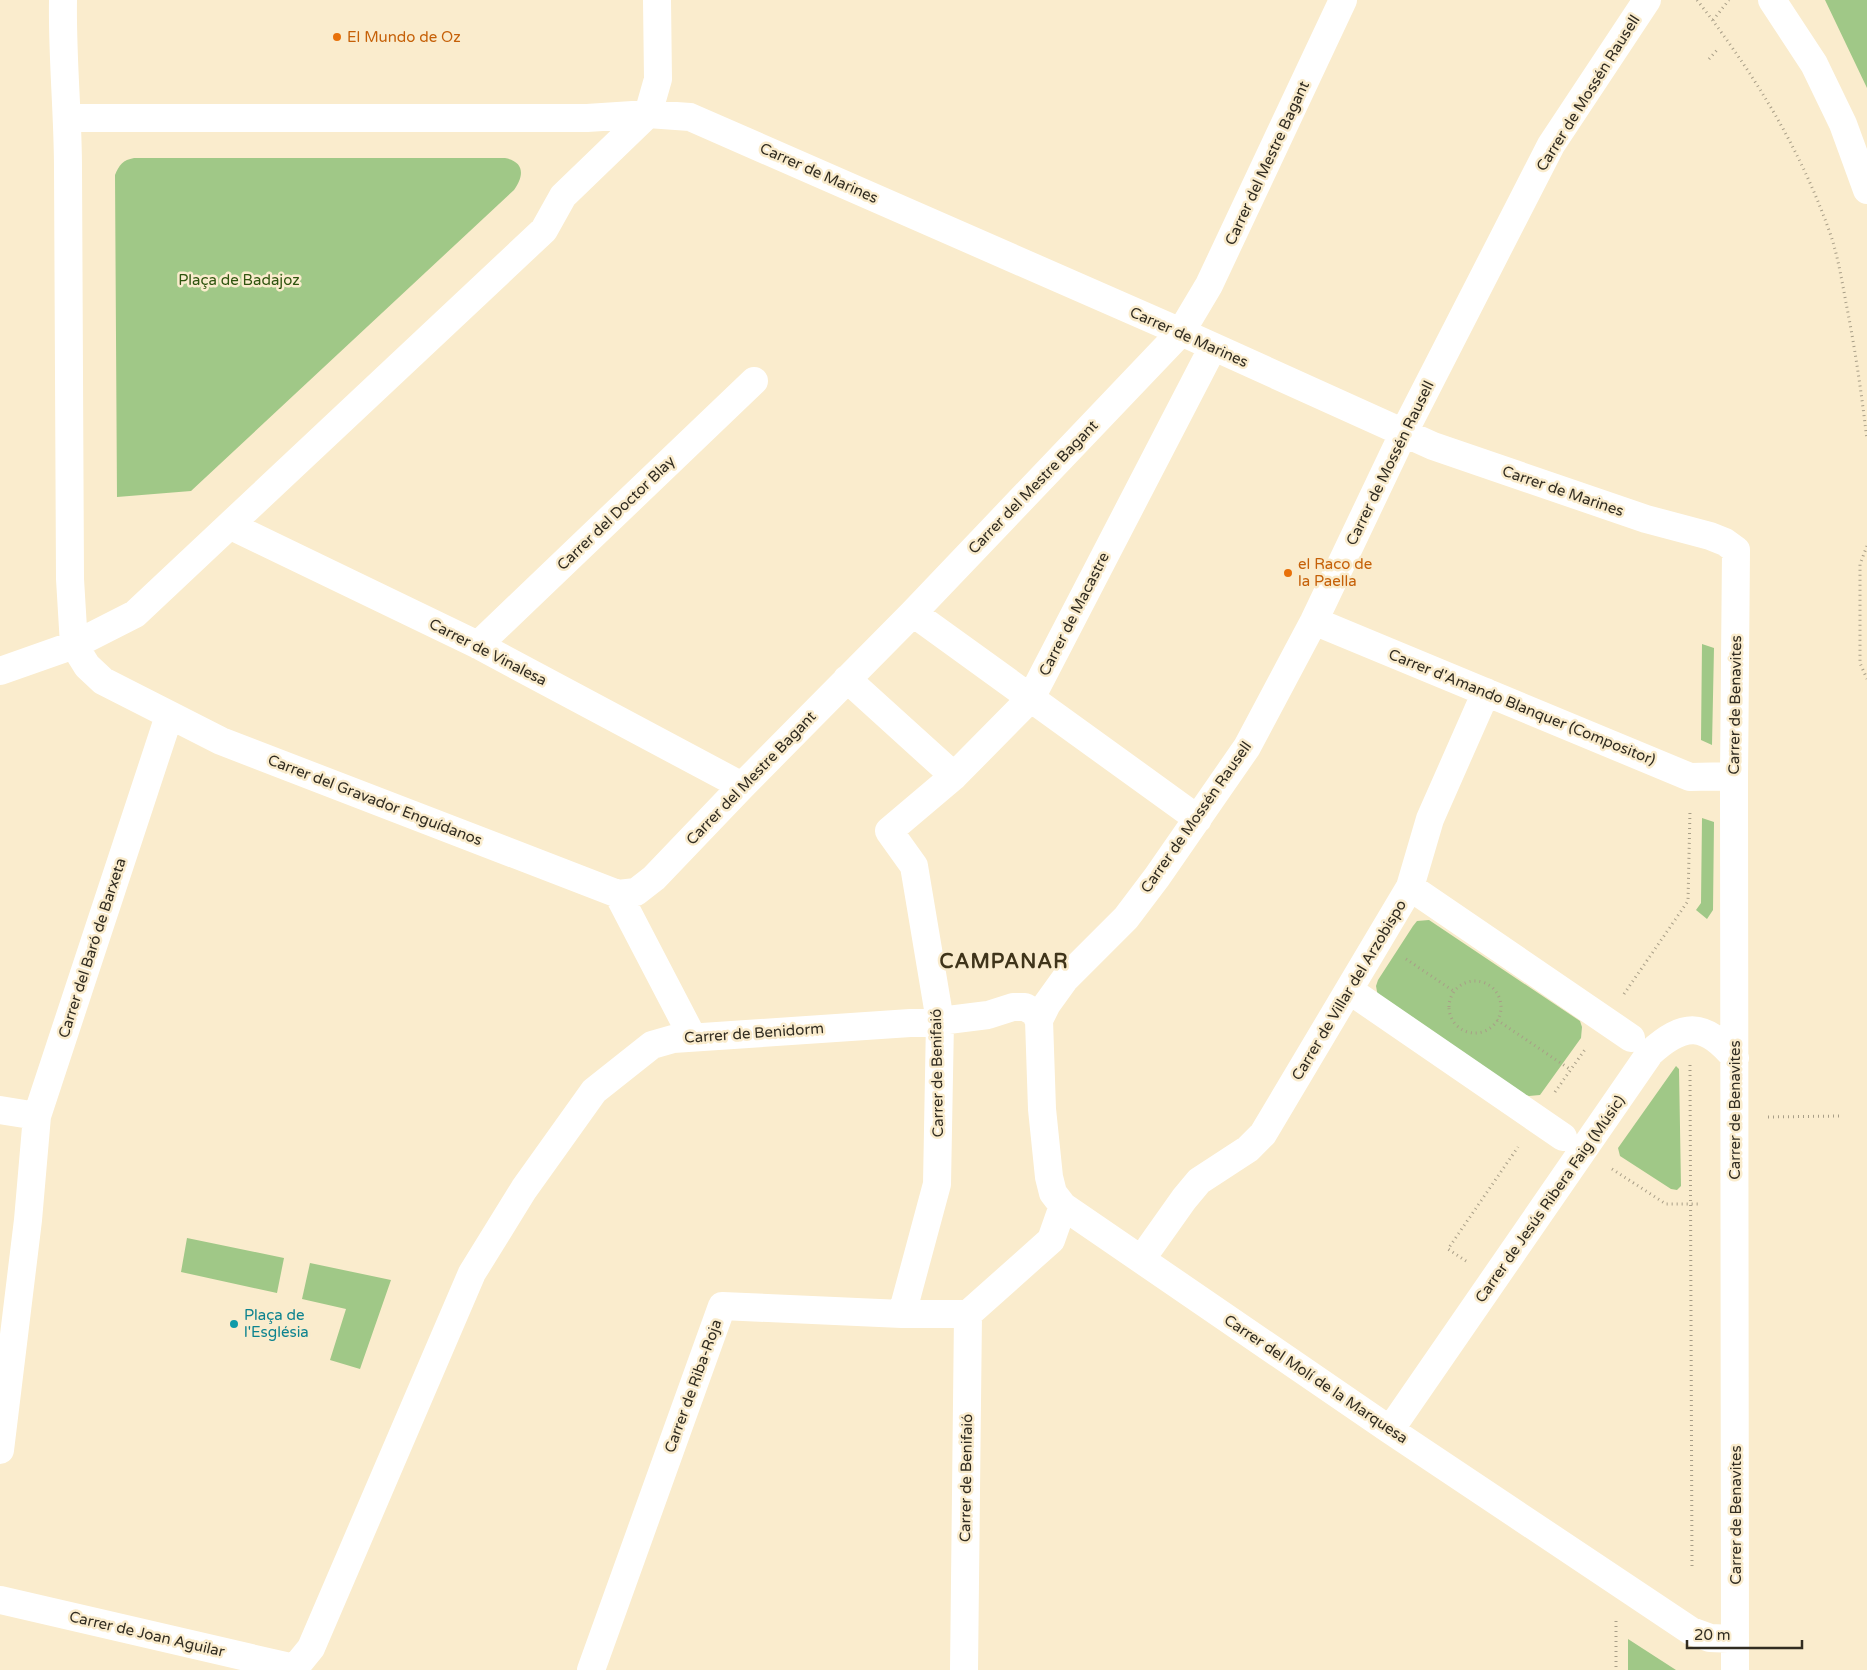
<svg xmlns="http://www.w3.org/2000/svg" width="1867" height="1670" font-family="'Varela Round',sans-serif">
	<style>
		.green { fill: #a0c887 }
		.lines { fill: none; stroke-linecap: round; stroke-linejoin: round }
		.path { stroke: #a89e87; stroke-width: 3; stroke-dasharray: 1 4; stroke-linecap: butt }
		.minor { stroke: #fff; stroke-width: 28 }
		.major { stroke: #fff; stroke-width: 28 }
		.food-dot { fill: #e8710a; stroke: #faeccd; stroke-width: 2 }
		.culture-dot { fill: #0f9aa8; stroke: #faeccd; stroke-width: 2 }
		.labels { text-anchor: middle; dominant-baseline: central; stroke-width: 5; stroke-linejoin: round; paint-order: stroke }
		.food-label { font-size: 15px; fill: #c56008; stroke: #faeccd; text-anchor: start }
		.street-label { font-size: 15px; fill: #312c21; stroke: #faeccd }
		.park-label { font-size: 15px; fill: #2f540f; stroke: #faeccd }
		.culture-label { font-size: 15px; fill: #0d838f; stroke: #faeccd; text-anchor: start }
		.district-label { font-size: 20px; font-weight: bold; letter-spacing: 1px; fill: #3f341a; stroke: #faeccd }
	</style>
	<rect width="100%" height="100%" fill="#faeccd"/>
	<path class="green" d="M 1825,0 L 1867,0 L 1867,88 Z
		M 134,158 L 505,158 C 525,162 524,176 514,190 L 191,491 L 117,497 L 115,175 C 119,165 123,160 134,158 Z
		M 1702,644 L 1714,648 L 1712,745 L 1701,740 Z
		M 1702,818 L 1714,822 L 1713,910 L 1707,919 L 1696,910 L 1701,903 Z
		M 1429,920 L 1580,1021 L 1582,1027 L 1581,1038 L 1540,1095 L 1529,1096 L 1523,1094 L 1378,997 L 1376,986 L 1378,980 L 1413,926 L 1417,921 Z
		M 1676,1066 L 1679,1069 L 1681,1186 L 1677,1190 L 1671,1189 L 1620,1156 L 1618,1148 Z
		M 187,1238 L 284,1258 L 277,1293 L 181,1272 Z
		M 310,1263 L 391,1280 L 360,1369 L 330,1360 L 346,1309 L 302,1299 Z
		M 1628,1639 L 1676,1670 L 1628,1670 Z"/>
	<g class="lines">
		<path class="path" d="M 1697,0 C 1753,72 1801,149 1831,236 C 1839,260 1843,288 1848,313 C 1856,355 1862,397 1867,440
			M 1713,20 L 1729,0
			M 1709,59 L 1718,49
			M 1867,546 L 1860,564 L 1860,663 L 1867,679
			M 1406,959 L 1455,992
			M1449 1007a26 26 0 1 1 52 0a26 26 0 1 1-52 0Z
			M 1624,994 L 1688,901 L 1690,810
			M 1497,1020 L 1571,1070
			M 1690,1065 L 1692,1570
			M 1555,1092 L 1586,1048
			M 1768,1117 L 1840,1116
			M 1612,1169 L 1666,1204 L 1701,1204
			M 1466,1261 L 1448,1249 L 1518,1147
			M 1616,1621 L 1616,1670"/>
		<path class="minor" d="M 63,0 C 62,57 68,113 68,169 L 70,579 L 74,645 L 87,666 L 103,681 L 221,741 L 618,894 L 692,1036
			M 1647,0 L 1551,145 L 1403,434 L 1314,621 L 1247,747 L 1157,877 L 1126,918 L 1065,979 L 1047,1004 L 1039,1020 L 1042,1109 L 1049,1177 L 1053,1193 L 1063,1206 L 1390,1430 L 1691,1631 L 1710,1638 L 1735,1639
			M 68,118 L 587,118 L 648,114 L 690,117 L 1181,332 L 1433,446 L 1646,519 L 1710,536 L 1725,542 L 1736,550 L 1734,776 L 1735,1670
			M 231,526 L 478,645 L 742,786
			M 913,613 L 1198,819
			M 1314,621 L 1690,777 L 1734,776
			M 478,645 L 754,381
			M 0,671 L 74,645 L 135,614 L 544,230 L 563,196 L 648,114 L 658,79 L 657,0
			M 847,679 L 954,776
			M 1410,887 L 1631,1038
			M 618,894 L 636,892 L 654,878 L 742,786 L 913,613 L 1181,332 L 1209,285 L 1343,0
			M 1349,990 L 1563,1137
			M 0,1110 L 37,1116
			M 1150,1247 L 1184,1199 L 1199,1181 L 1248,1149 L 1263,1134 L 1410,887 L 1430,819 L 1486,692
			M 902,1314 L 937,1184 L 940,1021 L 914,866 L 889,831 L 954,776 L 1031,698 L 1213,347
			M 1390,1430 L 1650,1053 C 1684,1022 1705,1022 1735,1058
			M 0,1450 L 28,1220 L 37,1116 L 169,716
			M 0,1600 L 294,1668
			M 293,1670 L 311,1648 L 472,1273 L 524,1189 L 594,1091 L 652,1045 L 673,1039 L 940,1021 L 988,1015 L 1013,1007 L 1025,1007 L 1034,1012 L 1039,1020
			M 591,1670 L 722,1306 L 902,1314 L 968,1314
			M 964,1670 L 968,1314 L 1051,1240 L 1063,1206"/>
		<path class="major" d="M 1772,0 L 1814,64 L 1843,124 L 1867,190"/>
	</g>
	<g class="food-dot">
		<circle cx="337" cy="37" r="5"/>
		<circle cx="1288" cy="573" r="5"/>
	</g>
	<circle class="culture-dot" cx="234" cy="1324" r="5"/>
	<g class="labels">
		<g class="food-label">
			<text x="347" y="37">El Mundo de Oz</text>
			<text x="1298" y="564">el Raco de<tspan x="1298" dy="17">la Paella</tspan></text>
		</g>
		<g class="street-label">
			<text transform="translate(1588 93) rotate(-58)">Carrer de Mossén Rausell</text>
			<text transform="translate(1267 163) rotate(-65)">Carrer del Mestre Bagant</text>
			<text transform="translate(819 173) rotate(24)">Carrer de Marines</text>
			<text transform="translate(1189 337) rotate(24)">Carrer de Marines</text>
			<text transform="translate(1390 463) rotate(-64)">Carrer de Mossén Rausell</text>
			<text transform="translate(1033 487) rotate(-46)">Carrer del Mestre Bagant</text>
			<text transform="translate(1563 491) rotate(19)">Carrer de Marines</text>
			<text transform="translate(616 513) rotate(-44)">Carrer del Doctor Blay</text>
			<text transform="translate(1074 614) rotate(-63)">Carrer de Macastre</text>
			<text transform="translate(488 652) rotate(27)">Carrer de Vinalesa</text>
			<text transform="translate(1735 705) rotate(-89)">Carrer de Benavites</text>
			<text transform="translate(1522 707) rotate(22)">Carrer d'Amando Blanquer (Compositor)</text>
			<text transform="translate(751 778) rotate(-46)">Carrer del Mestre Bagant</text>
			<text transform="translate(375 800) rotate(21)">Carrer del Gravador Enguídanos</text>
			<text transform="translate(1196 817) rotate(-55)">Carrer de Mossén Rausell</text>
			<text transform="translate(92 948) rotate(-72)">Carrer del Baró de Barxeta</text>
			<text transform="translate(1349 990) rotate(-59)">Carrer de Villar del Arzobispo</text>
			<text transform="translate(754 1033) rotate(-4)">Carrer de Benidorm</text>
			<text transform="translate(937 1073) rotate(-91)">Carrer de Benifaió</text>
			<text transform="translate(1735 1110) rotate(-90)">Carrer de Benavites</text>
			<text transform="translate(1550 1199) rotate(-55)">Carrer de Jesús Ribera Faig (Músic)</text>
			<text transform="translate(1316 1379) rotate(34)">Carrer del Molí de la Marquesa</text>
			<text transform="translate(693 1386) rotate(-70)">Carrer de Riba-Roja</text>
			<text transform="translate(966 1478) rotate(-89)">Carrer de Benifaió</text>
			<text transform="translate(1736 1515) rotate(-90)">Carrer de Benavites</text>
			<text transform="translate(147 1634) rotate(13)">Carrer de Joan Aguilar</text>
		</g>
		<g class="park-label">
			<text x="239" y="280">Plaça de Badajoz</text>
		</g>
		<g class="culture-label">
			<text x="244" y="1315">Plaça de<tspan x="244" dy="17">l'Església</tspan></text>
		</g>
		<g class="district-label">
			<text x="1004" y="962">CAMPANAR</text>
		</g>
	</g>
	<path d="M1687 1640v8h115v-8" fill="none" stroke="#312c21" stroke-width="2.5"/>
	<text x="1694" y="1640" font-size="15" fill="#312c21" stroke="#faeccd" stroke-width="4" paint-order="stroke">20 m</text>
</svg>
